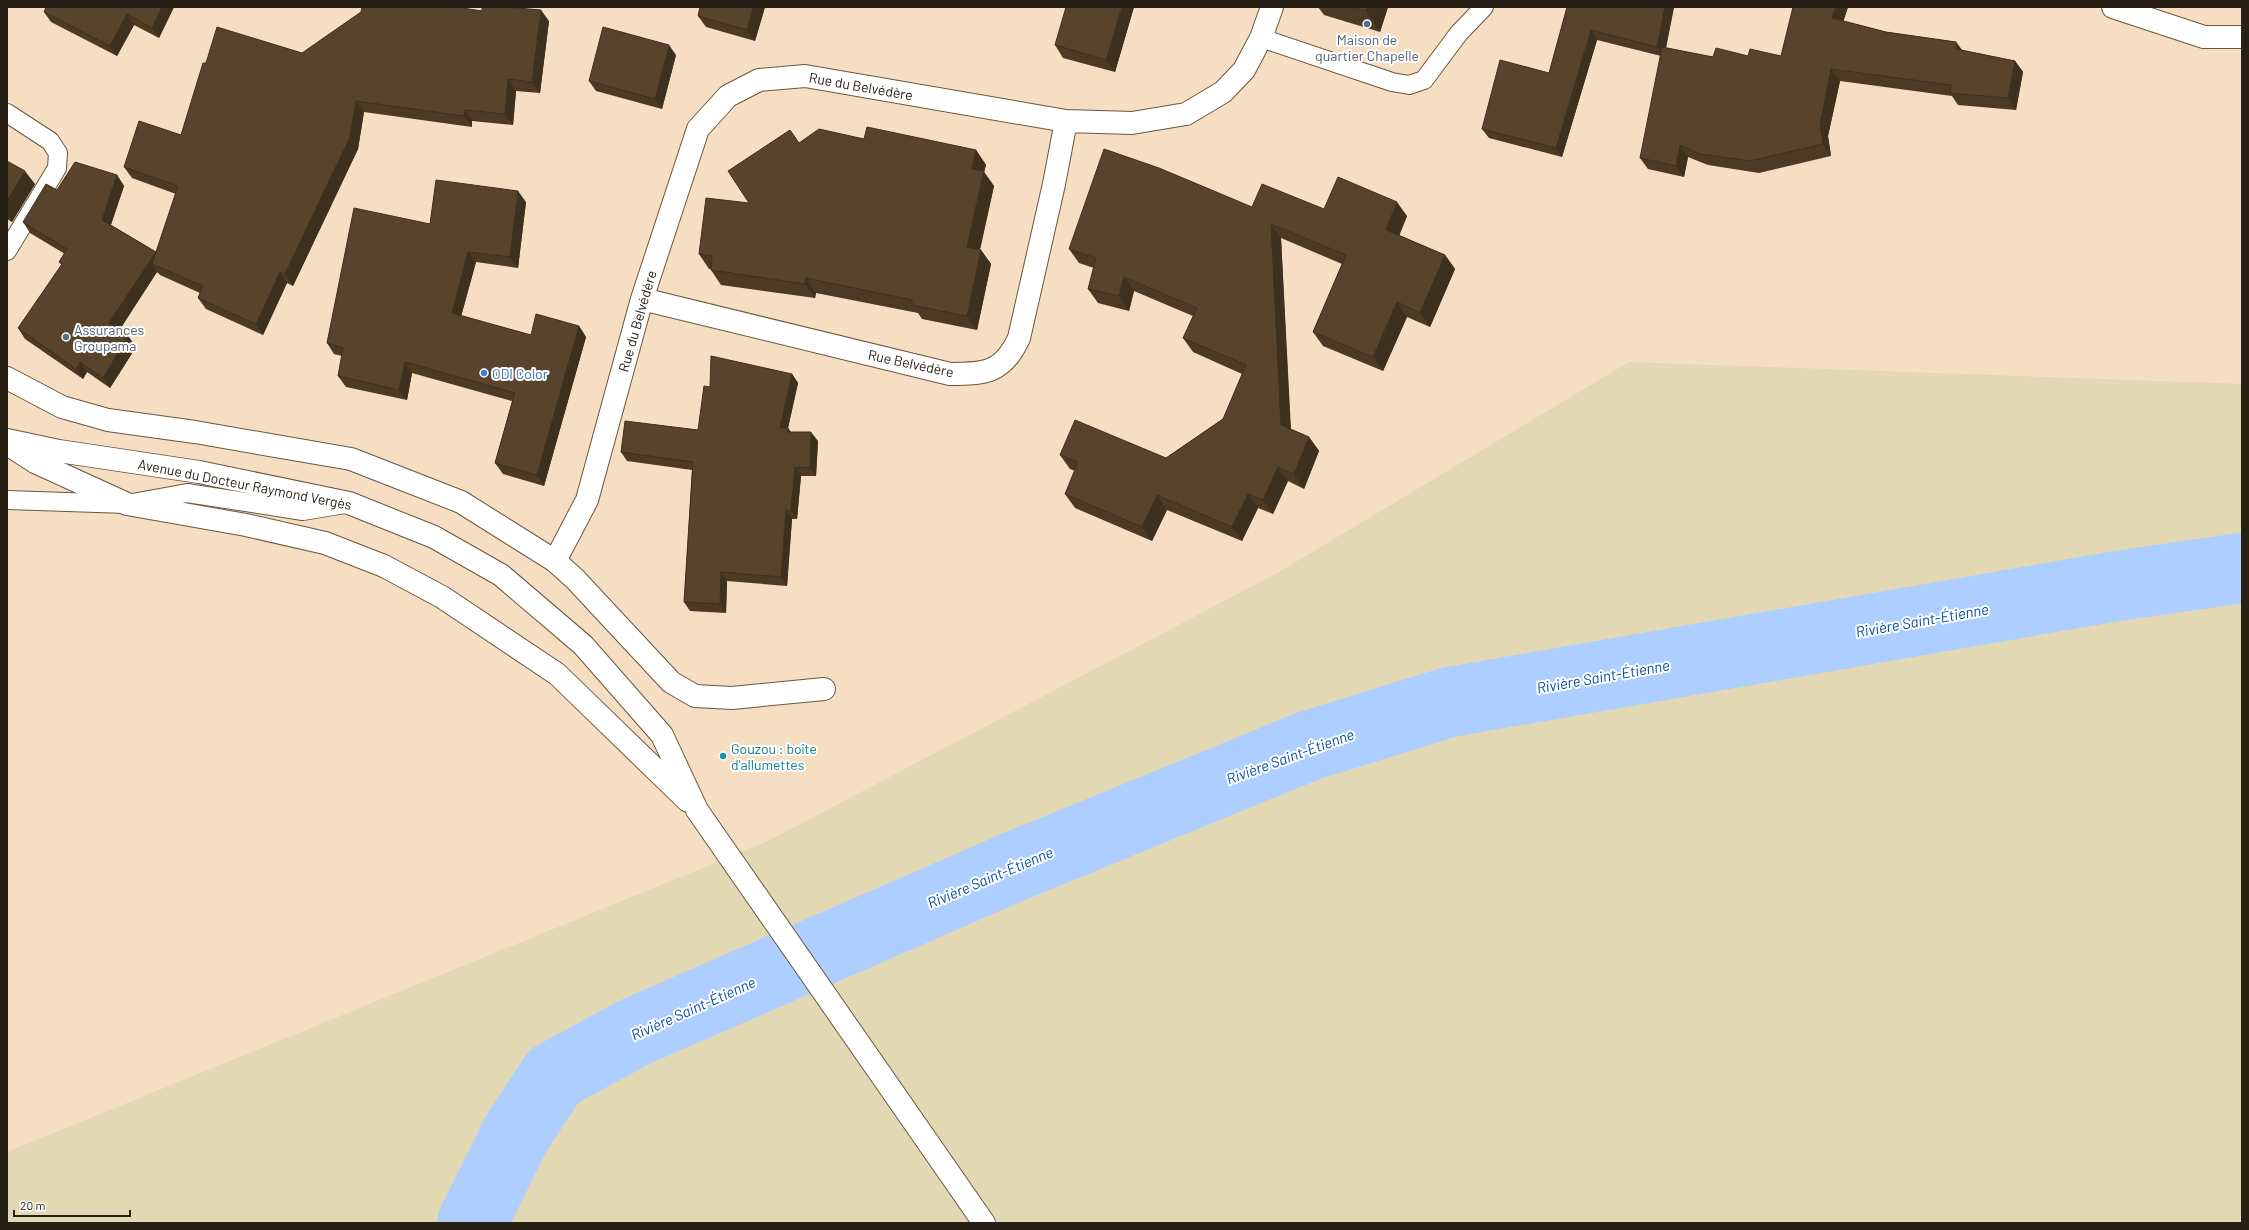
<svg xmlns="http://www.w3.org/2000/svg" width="2249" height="1230" font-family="Barlow,sans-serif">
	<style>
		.sand { fill: #e2d9b4 }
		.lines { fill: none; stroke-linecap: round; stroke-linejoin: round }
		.river { stroke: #adcefe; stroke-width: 70 }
		.lane-casing { stroke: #6b563d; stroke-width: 20 }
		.street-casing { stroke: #6b563d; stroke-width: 24 }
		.secondary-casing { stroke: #6b563d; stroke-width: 24 }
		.lane { stroke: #fff; stroke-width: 18 }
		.street { stroke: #fff; stroke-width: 22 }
		.secondary { stroke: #fff; stroke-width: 22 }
		.wall { fill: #4c3a26 }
		.shaded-wall { fill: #3e301f }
		.building { fill: #58442c; stroke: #3e301f }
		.service-dot { fill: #5c6f8a; stroke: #fff; stroke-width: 1.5 }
		.shop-dot { fill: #3f7fe0; stroke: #fff; stroke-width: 1.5 }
		.culture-dot { fill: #0f9aa8; stroke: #fff; stroke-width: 1.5 }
		.labels { text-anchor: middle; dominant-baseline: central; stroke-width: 4; stroke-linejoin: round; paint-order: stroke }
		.service-label { font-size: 14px; fill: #4e5e75; stroke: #fff }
		.street-label { font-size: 14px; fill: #292015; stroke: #fff }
		.shop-label { font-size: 14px; fill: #366cbe; stroke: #fff; text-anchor: start }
		.culture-label { font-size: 14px; fill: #0d838f; stroke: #fff; text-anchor: start }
		.water-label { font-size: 15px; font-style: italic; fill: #044da7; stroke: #fff }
	</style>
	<rect width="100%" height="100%" fill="#f6dec2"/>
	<path class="sand" d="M 1629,362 L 2242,384 L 2242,1223 L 7,1223 L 7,1152 L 766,842 L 1279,572 Z"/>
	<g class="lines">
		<path class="river" d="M 472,1223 L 516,1134 L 554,1076 L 635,1032 L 1013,867 L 1308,746 L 1450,702 L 2117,586 L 2242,568"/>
		<g class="lane-casing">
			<path id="lane" d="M 1261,38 L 1392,82 L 1409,85 L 1424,80 L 1459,33 L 1484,7
				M 7,113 L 50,141 L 58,153 L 57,168 L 7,251
				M 7,500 L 127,504 L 187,493 L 303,511 L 345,504"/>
		</g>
		<g class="street-casing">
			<path id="street" d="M 2113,7 L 2204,37 L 2242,37
				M 642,299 L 950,374 C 985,374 1003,373 1019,338 L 1054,184 L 1066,121
				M 7,378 L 62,407 L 108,420 L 195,432 L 351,459 L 461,502 L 555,561 L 575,579 L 671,682 L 695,696 L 732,698 L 824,689
				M 555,561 L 587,500 L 642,299 L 698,129 L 728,96 L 759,80 L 805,76 L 1066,121 L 1132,123 L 1186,114 L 1223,92 L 1244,70 L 1261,38 L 1272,7"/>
		</g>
		<g class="secondary-casing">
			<path id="secondary" d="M 7,440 L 59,451 L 199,472 L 349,503 L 434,537 L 501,575 L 583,645 L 662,735 L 697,810 L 984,1223
				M 9,445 L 35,462 L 127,504 L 246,525 L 325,543 L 384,566 L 442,597 L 557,674 L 688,801"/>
		</g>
		<use href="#lane" class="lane"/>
		<use href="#street" class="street"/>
		<use href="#secondary" class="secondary"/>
	</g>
	<path class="wall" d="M 174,7 L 159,38 L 134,25 L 117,56 L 51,22 L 44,12 Z
		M 765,7 L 755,41 L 706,27 L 698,16 Z
		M 1134,7 L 1115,72 L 1063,58 L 1055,45 Z
		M 1318,7 L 1388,7 L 1380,32 L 1324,15 Z
		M 1567,7 L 1674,7 L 1666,48 L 1713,57 L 1748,56 L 1781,56 L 1793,8 L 1791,7 L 1848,7 L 1843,21 L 1886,32 L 1956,42 L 1962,50 L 2015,61 L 2023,72 L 2016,110 L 1958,105 L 1952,96 L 1840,81 L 1828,136 L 1831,156 L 1759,173 L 1708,165 L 1688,157 L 1684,177 L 1648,169 L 1640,158 L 1661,56 L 1597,40 L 1562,157 L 1489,138 L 1482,129 L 1549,73 Z
		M 549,21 L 540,93 L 516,91 L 513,125 L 472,121 L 472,127 L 364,112 L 358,149 L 293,286 L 287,283 L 263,335 L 206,309 L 198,298 L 200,293 L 160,275 L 157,272 L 119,330 L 128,336 L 136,347 L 110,388 L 87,372 L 83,379 L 25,339 L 18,328 L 62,265 L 59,262 L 65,254 L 30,233 L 23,222 L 57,190 L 117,175 L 124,186 L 111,225 L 156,252 L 176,194 L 132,178 L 124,167 L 181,135 L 206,63 L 302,53 Z
		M 676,55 L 662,109 L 596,91 L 589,81 Z
		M 864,139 L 976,150 L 986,165 L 984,172 L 994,186 L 980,250 L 981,250 L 991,264 L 977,330 L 922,319 L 918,313 L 816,293 L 815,298 L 721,285 L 711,270 L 711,269 L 709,269 L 699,254 L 749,203 L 799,143 Z
		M 7,161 L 35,184 L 12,222 L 7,219 Z
		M 526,202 L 518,268 L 476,262 L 461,316 L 531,335 L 579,326 L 586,337 L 544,486 L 503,474 L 495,463 L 512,401 L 412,373 L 407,400 L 346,387 L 338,376 L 342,356 L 334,354 L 327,343 Z
		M 1252,207 L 1324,209 L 1407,216 L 1399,235 L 1445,255 L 1455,269 L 1430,327 L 1407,317 L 1383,371 L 1323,346 L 1313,332 L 1342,264 L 1281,238 L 1291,429 L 1309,437 L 1319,451 L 1304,489 L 1288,481 L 1273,514 L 1258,508 L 1242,541 L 1167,510 L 1152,541 L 1075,508 L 1065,494 L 1075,471 L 1070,469 L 1060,455 L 1166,458 L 1223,419 L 1242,374 L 1193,352 L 1183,338 L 1193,316 L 1134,291 L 1129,311 L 1098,303 L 1088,289 L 1094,268 L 1079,263 L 1069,249 Z
		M 792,374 L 798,383 L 788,428 L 791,432 L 818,441 L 816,476 L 801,476 L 797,519 L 792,519 L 787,586 L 727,581 L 726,613 L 690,611 L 684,602 L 692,470 L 627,461 L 621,452 L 698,430 L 710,387 Z"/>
	<path class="shaded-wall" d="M 162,7 L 174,7 L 159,38 L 152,28 Z
		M 753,7 L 765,7 L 755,41 L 747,30 Z
		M 1122,7 L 1134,7 L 1115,72 L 1106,60 Z
		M 1367,7 L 1388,7 L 1380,32 L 1366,11 Z
		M 1665,7 L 1674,7 L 1664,57 L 1657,47 Z
		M 1836,7 L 1848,7 L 1841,29 L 1832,18 Z
		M 541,10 L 549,21 L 540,93 L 532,82 Z
		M 127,14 L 134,25 L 117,56 L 110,46 Z
		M 1591,30 L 1597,40 L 1562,157 L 1556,148 Z
		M 1956,42 L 1964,53 L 1956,49 Z
		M 669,45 L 676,55 L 662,109 L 655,99 Z
		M 2015,61 L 2023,72 L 2016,110 L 2008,98 Z
		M 1831,69 L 1840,81 L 1828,136 L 1831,156 L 1823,144 L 1820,124 Z
		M 508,79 L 516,91 L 513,125 L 505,114 Z
		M 356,101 L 364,112 L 358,149 L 293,286 L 285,274 Z
		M 465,110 L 472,121 L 472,127 L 464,116 Z
		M 1680,145 L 1688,157 L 1684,177 L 1676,166 Z
		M 976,150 L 986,165 L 984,172 L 994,186 L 977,262 L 967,247 L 972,169 Z
		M 25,171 L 35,184 L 12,222 L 7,215 L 7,201 Z
		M 117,175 L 124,186 L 109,230 L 102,220 Z
		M 518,191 L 526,202 L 518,268 L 510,257 Z
		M 1397,202 L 1407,216 L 1396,244 L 1386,230 Z
		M 1271,224 L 1281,238 L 1291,439 L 1281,425 Z
		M 981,250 L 991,264 L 977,330 L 967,316 Z
		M 468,252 L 476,262 L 459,324 L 452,313 Z
		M 156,253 L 152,264 L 157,272 L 117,334 L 109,323 Z
		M 1445,255 L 1455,269 L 1430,327 L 1420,313 Z
		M 280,272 L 287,283 L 263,335 L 256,324 Z
		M 1124,277 L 1134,291 L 1129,311 L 1119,296 Z
		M 806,278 L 816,293 L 815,298 L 805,284 Z
		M 1397,302 L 1407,317 L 1383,371 L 1373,357 Z
		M 579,326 L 586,337 L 544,486 L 537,475 Z
		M 128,336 L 136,347 L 110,388 L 103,378 Z
		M 80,362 L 87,372 L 83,379 L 76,369 Z
		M 405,362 L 412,373 L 407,400 L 399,390 Z
		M 792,374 L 798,383 L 788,428 L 794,437 L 780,428 Z
		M 811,432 L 818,441 L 816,476 L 810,468 Z
		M 1309,437 L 1319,451 L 1304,489 L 1294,474 Z
		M 795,467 L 801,476 L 797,519 L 791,511 Z
		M 1278,467 L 1288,481 L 1273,514 L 1263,500 Z
		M 1248,494 L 1258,508 L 1242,541 L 1232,527 Z
		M 1157,495 L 1167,510 L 1152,541 L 1142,527 Z
		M 786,510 L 792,519 L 787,586 L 781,577 Z
		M 721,572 L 727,581 L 726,613 L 720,604 Z"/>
	<path class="building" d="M 46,7 L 162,7 L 152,28 L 127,14 L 110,46 L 44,12 Z
		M 362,7 L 456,7 L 482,11 L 482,7 L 505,7 L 541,10 L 532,82 L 508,79 L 505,114 L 465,110 L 464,116 L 356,101 L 350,137 L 285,274 L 280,272 L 256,324 L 198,298 L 203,286 L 152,264 L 178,186 L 124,167 L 139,121 L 181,135 L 203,63 L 206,63 L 217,27 L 302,53 L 361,12 Z
		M 700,7 L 753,7 L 747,30 L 698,16 Z
		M 1066,7 L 1122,7 L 1106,60 L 1055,45 Z
		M 1351,7 L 1367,7 L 1366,11 Z
		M 1567,7 L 1665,7 L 1657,47 L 1591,30 L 1556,148 L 1482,129 L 1500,60 L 1549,73 Z
		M 1793,7 L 1836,7 L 1832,18 L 1886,32 L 1956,42 L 1956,49 L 2015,61 L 2008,98 L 1950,93 L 1951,85 L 1831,69 L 1820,124 L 1823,144 L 1750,161 L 1700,154 L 1680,145 L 1676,166 L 1640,158 L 1662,47 L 1713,57 L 1716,48 L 1748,56 L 1750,49 L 1781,56 Z
		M 603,27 L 669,45 L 655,99 L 589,81 Z
		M 867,127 L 976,150 L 972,169 L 984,171 L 967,247 L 981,250 L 967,316 L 912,305 L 912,300 L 806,278 L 805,284 L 711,270 L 712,256 L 699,254 L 706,198 L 749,203 L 728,171 L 790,130 L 799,143 L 819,129 L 864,139 Z
		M 1104,149 L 1159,168 L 1252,207 L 1262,184 L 1324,209 L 1338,177 L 1397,202 L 1386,230 L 1445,255 L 1420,313 L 1397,302 L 1373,357 L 1313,332 L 1346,255 L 1271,224 L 1281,425 L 1309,437 L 1294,474 L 1278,467 L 1263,500 L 1248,494 L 1232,527 L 1157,495 L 1142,527 L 1065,494 L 1078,462 L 1060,455 L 1075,420 L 1166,458 L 1223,419 L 1246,365 L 1183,338 L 1197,308 L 1124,277 L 1119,296 L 1088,289 L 1096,258 L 1069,249 Z
		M 7,161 L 25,171 L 7,201 Z
		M 75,162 L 117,175 L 102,220 L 156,252 L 109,323 L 128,336 L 103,378 L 80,362 L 76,369 L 18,328 L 62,264 L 59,262 L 67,249 L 23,222 L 46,184 L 57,190 Z
		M 436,180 L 518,191 L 510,257 L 468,252 L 452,313 L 531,335 L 536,314 L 579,326 L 537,475 L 495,463 L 515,393 L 405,362 L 399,390 L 338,376 L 343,348 L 327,343 L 354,208 L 430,224 Z
		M 711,356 L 792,374 L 780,428 L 788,428 L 788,432 L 811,432 L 810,468 L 795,467 L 791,511 L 786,510 L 781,577 L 721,572 L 720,604 L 684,602 L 693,462 L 621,452 L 625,421 L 698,430 L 704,386 L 710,387 Z"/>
	<g class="service-dot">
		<circle cx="1367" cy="24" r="4"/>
		<circle cx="66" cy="337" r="4"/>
	</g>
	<circle class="shop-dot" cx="484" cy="373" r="4"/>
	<circle class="culture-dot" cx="723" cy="756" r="4"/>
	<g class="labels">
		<g class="service-label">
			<text x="1367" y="39">Maison de<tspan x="1367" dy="16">quartier Chapelle</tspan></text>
			<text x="74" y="329" text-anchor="start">Assurances<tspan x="74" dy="16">Groupama</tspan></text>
		</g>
		<g class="street-label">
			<text transform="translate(861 86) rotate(10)">Rue du Belvédère</text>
			<text transform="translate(637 321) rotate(-74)">Rue du Belvédère</text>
			<text transform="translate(911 363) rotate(12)">Rue Belvédère</text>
			<text transform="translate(245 484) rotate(11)">Avenue du Docteur Raymond Vergès</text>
		</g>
		<g class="shop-label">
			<text x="492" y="373">ODI Color</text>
		</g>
		<g class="culture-label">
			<text x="731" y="748">Gouzou : boîte<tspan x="731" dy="16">d'allumettes</tspan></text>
		</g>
		<g class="water-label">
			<text transform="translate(1922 620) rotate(-10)">Rivière Saint-Étienne</text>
			<text transform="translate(1603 676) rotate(-10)">Rivière Saint-Étienne</text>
			<text transform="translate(1290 756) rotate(-20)">Rivière Saint-Étienne</text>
			<text transform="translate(990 877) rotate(-23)">Rivière Saint-Étienne</text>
			<text transform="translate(693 1008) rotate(-24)">Rivière Saint-Étienne</text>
		</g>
	</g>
	<rect width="2249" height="1230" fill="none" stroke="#292015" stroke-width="16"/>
	<path d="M14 1210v6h116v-6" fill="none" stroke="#292015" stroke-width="2"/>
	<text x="20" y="1210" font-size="12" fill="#292015" stroke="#ffffff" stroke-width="3" paint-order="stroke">20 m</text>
</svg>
